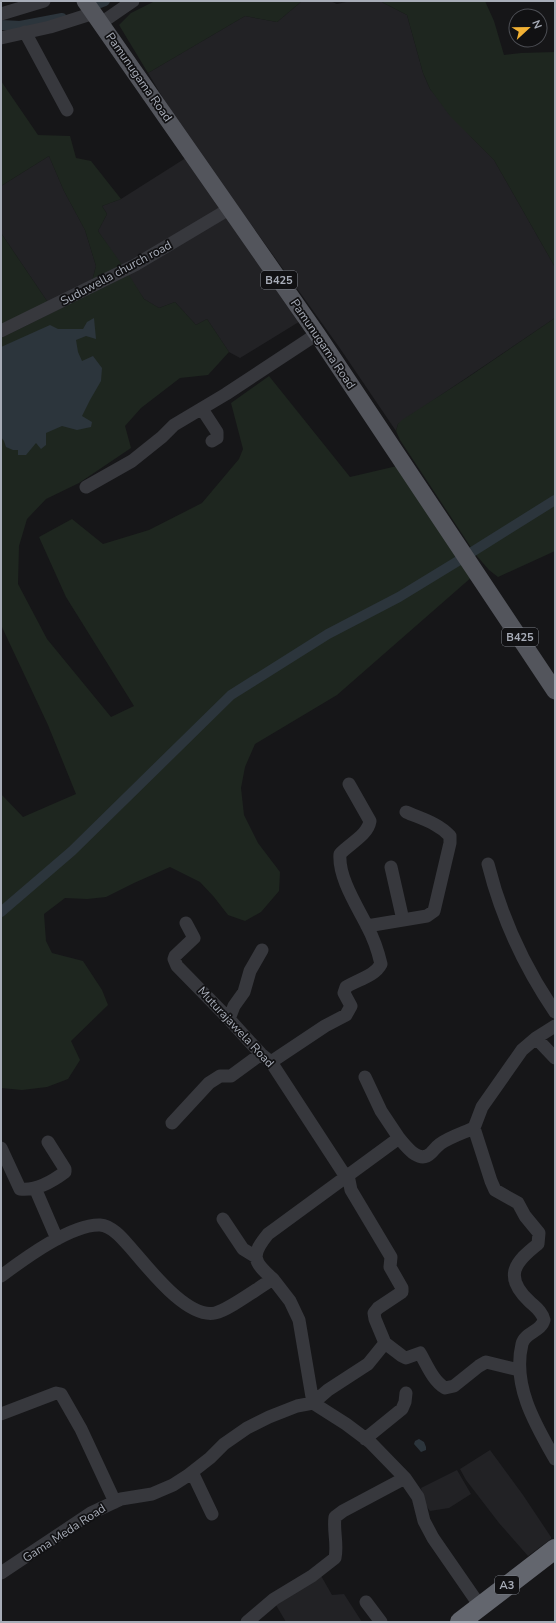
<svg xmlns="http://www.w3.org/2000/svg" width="556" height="1623" font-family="'Nunito Sans',sans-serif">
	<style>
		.built { fill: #222225 }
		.green { fill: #1e261f }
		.water { fill: #2c353c }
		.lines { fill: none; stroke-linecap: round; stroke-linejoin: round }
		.canal { stroke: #2c353c; stroke-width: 10 }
		.minor { stroke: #37383d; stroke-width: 13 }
		.major { stroke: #53555c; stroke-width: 17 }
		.highway { stroke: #63666e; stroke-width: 20 }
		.labels { text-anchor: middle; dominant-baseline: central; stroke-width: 3.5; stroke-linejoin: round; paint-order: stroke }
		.shield { fill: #111113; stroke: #7b7e86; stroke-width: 1 }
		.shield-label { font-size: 11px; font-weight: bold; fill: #a8adb8 }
		.street-label { font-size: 12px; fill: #a8adb8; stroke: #111113 }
	</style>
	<rect width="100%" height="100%" fill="#161618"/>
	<path class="built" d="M 302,1 L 330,1 L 337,4 L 351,1 L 380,1 L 407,15 L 423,73 L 430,89 L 472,138 L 494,160 L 555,267 L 555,318 L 398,424 L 396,431 L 339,347 L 177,121 L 148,73 L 245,16 L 277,22 Z
		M 192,154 L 302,320 L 240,358 L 229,352 L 207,319 L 196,325 L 175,302 L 159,308 L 144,299 L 98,231 L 107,214 L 102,206 L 121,199 Z
		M 49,156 L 64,191 L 85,230 L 96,266 L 92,281 L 49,304 L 1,233 L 1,186 Z
		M 490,1450 L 523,1495 L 551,1537 L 551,1539 L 528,1556 L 499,1523 L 466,1480 L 460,1469 Z
		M 457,1470 L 471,1494 L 449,1508 L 430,1511 L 425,1504 L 421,1488 Z
		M 320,1574 L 332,1595 L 344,1594 L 362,1622 L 286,1622 L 276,1605 Z"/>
	<path class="green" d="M 155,1 L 302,1 L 277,22 L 245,16 L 148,73 L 119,25 L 131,13 Z
		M 380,1 L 485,1 L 494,21 L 504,55 L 521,53 L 555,52 L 555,267 L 494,160 L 450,116 L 430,89 L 423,73 L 407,15 Z
		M 1,81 L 38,135 L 70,136 L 76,158 L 91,161 L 121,199 L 102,206 L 107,214 L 98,231 L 123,266 L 92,281 L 96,266 L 85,230 L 64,191 L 49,156 L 1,186 Z
		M 1,233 L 49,304 L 1,326 Z
		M 129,275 L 144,299 L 159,308 L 175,302 L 196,325 L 207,319 L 229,352 L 208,375 L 180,378 L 141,408 L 125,426 L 131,448 L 79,483 L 46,499 L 27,519 L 19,546 L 18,584 L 47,639 L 111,717 L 134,706 L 66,597 L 39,537 L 72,519 L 103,544 L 149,530 L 202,503 L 239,459 L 243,449 L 231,403 L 269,376 L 350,477 L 397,466 L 473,576 L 337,695 L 255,744 L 245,767 L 241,788 L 244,815 L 258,843 L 280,872 L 279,891 L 261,912 L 245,921 L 228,915 L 214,897 L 200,882 L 170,867 L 134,883 L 106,897 L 87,899 L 65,898 L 44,914 L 46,941 L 52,953 L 83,961 L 102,990 L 108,1005 L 71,1041 L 80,1060 L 68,1079 L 47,1087 L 22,1090 L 1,1088 L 1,794 L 23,817 L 76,794 L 48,725 L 1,625 L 1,338 Z
		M 555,318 L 555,551 L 498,577 L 489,570 L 476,555 L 400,440 L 396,431 L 398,424 L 402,420 L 467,378 Z"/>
	<path class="water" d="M 94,318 L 96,339 L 86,336 L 76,340 L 78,352 L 82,361 L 93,356 L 102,368 L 101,381 L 90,400 L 82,416 L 92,422 L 91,427 L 77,430 L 62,426 L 46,433 L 46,445 L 41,449 L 36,443 L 26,455 L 18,455 L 18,450 L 13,450 L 6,447 L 4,441 L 1,437 L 1,347 L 50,325 L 58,329 L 83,329 L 87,322 Z
		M 419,1439 L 424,1442 L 426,1447 L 426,1450 L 421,1452 L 414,1444 L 415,1441 Z"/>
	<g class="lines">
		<path class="canal" d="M 97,4 L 105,1
			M 1,25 L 20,26 L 62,18
			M 472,552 L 555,500
			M 1,912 L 72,851 L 231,695 L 328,634 L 399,597 L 458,561"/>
		<path class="minor" d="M 1,14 L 44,1
			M 101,23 L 133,1
			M 25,32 L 67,110
			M 1,38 L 50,27 L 94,13
			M 1,331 L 135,265 L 229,209
			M 202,409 L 217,432 L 217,438 L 212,441
			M 86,487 L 132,461 L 162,437 L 174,425 L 226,394 L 317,334
			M 488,864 C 501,916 525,968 555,1012
			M 391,867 L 403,920
			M 186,923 L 194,938 L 175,956 L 174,959 L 177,966 L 229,1019 L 261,1054 L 271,1062 L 346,1177
			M 367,926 L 427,916 L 434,911 L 450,843 L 450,836 C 438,823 422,819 406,812
			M 229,1019 L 234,1006 L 244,992 L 250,971 L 262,950
			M 536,1038 L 555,1058
			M 271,1062 L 325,1026 L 346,1015 L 351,1006 L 344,993 L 346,987 C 357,980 375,976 381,964 C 378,951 373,937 367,926 C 357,906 338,877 340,854 C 349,844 368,835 370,821 L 349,784
			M 365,1077 L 381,1111 L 399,1138
			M 172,1123 L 209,1083 L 220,1076 L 231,1076 L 261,1054
			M 474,1128 L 491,1181 L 495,1190 L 518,1203 L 525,1216 L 539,1233 L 538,1244 C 515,1262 503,1276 529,1301 C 535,1307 542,1311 544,1320 C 541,1332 525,1332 522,1344 C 512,1385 535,1424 555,1459
			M 1,1148 L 20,1189 C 35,1191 53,1181 65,1172 L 65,1169 L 48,1142
			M 348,1175 L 351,1190 L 391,1257 L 390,1267 L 402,1288 L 402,1292 L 378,1308 L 374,1313 L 375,1319 L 385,1343 L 402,1356 L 406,1358 L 420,1353 C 427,1365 433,1381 445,1388 L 454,1386 L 479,1366 L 486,1362 L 519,1370
			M 35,1188 L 57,1239
			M 223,1219 L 243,1249 L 256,1257
			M 1,1276 C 24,1259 71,1224 100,1225 C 112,1226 122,1238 129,1246 C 147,1266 186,1319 215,1313 C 229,1310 259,1287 273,1279 L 290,1301 L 299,1320 L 313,1403
			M 273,1279 C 252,1261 251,1255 268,1234 L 399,1138 C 406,1146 419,1165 431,1153 C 434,1150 436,1147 440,1144 C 450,1137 463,1133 474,1128 L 482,1107 L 522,1050 L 536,1038 L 555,1026
			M 313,1403 L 328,1390 L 368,1364 L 385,1343
			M 1,1414 L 56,1393 L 61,1394 L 81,1429 L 115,1502
			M 365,1439 L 402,1409 L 405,1402 L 406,1393
			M 192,1472 L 212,1514
			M 1,1573 L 91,1513 L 121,1499 L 152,1494 L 173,1485 L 187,1476 L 210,1458 L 224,1444 L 247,1428 L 269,1417 L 297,1406 L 313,1403 L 346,1424 L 370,1442 L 405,1478 L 418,1497 L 424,1521 L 433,1538 L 480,1606
			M 366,1602 L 381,1622
			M 247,1622 L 274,1599 L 312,1576 L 335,1558 C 338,1544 333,1531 335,1517 L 343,1511 L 405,1478"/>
		<path class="major" d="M 85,1 L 317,334 L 555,691"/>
		<path class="highway" d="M 460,1622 L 555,1549"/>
	</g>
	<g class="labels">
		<g class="shield">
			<rect x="261" y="271" width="36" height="18" rx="3"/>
			<rect x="502" y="628" width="36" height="18" rx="3"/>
			<rect x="495" y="1576" width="24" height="18" rx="3"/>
		</g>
		<g class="shield-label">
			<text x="279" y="280">B425</text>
			<text x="520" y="637">B425</text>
			<text x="507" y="1585">A3</text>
		</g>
		<g class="street-label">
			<text transform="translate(139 77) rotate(55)">Pamunugama Road</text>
			<text transform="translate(116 273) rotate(-28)">Suduwella church road</text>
			<text transform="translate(323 344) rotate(56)">Pamunugama Road</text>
			<text transform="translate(236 1027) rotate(47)">Muturajawela Road</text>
			<text transform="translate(64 1533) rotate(-33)">Gama Meda Road</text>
		</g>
	</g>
	<rect width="556" height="1623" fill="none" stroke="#a8adb8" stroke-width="4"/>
	<g transform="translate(528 28) rotate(68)"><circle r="19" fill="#111113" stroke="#4d4f55"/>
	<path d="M0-3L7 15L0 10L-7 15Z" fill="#f2b134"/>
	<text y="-6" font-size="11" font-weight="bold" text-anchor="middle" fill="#a8adb8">N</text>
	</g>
</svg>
